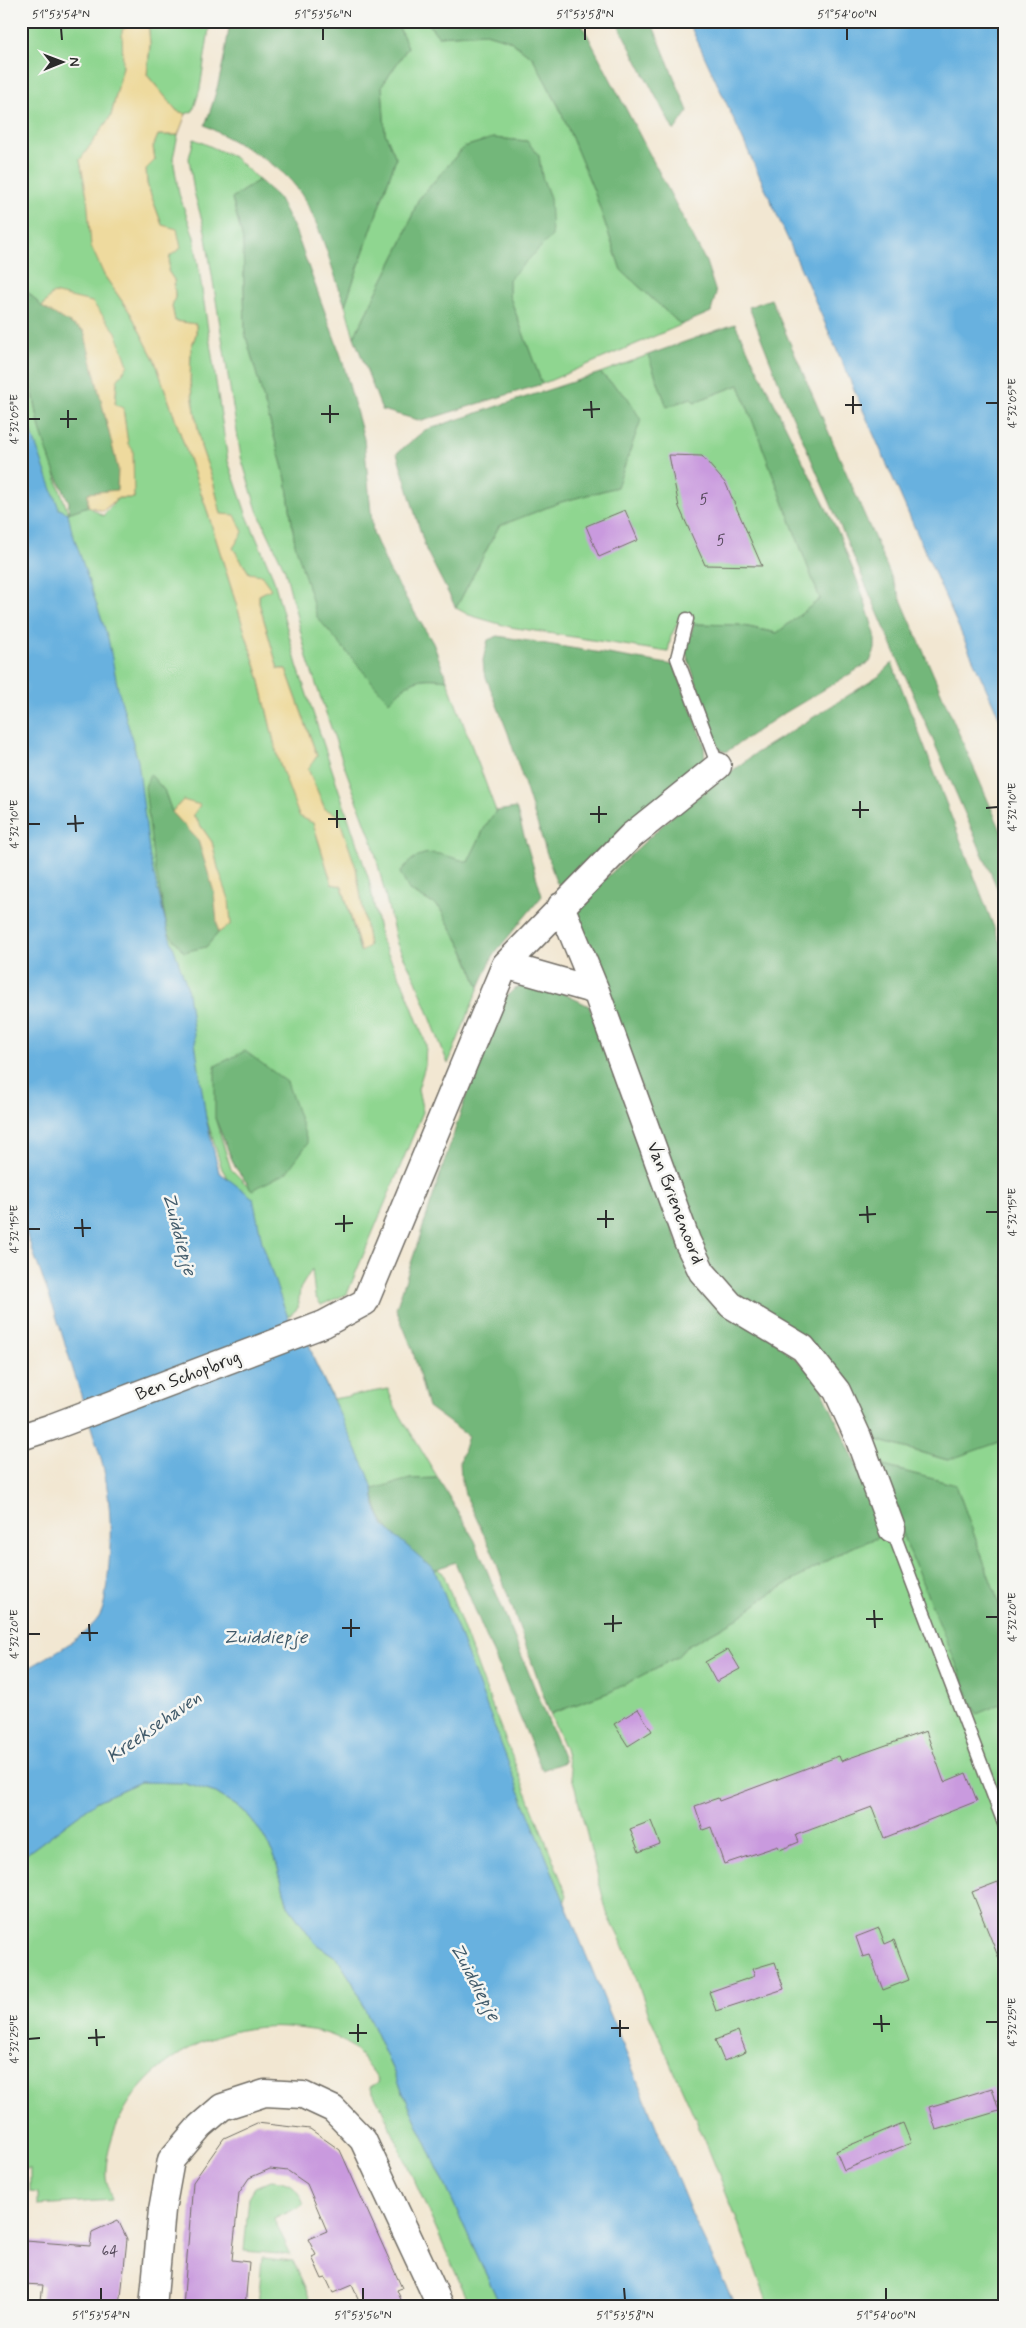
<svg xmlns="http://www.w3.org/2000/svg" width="1026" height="2328" font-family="Mynerve,sans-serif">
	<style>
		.green { fill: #8fd690; stroke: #5d805e; fill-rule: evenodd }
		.forest { fill: #73b77a; stroke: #4f7152 }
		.sand { fill: #eeda9e; stroke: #8c8264 }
		.water { fill: #67b1df; stroke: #496e85 }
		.building { fill: #c99ade }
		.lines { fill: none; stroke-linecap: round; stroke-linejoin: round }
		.lane-casing { stroke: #716d65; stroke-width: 15 }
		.street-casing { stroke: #716d65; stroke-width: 29 }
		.lane { stroke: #fff; stroke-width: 12 }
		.street { stroke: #fff; stroke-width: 26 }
		.ticks { fill: none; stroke: #2b2b2b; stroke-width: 2 }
		.labels { text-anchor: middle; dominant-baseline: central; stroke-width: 5; stroke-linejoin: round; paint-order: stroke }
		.number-label { font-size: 15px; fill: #524758 }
		.street-label { font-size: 18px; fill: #2b2b2b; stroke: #f6f6f2 }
		.water-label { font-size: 19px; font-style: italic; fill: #405a6a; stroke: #f6f6f2 }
		.neatline { fill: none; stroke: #2b2b2b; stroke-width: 2 }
		.ticks-label { font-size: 12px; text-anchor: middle; fill: #2b2b2b }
	</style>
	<rect width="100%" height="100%" fill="#f6f6f2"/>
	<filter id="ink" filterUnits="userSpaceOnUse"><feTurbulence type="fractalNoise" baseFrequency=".02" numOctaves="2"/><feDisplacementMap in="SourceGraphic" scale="10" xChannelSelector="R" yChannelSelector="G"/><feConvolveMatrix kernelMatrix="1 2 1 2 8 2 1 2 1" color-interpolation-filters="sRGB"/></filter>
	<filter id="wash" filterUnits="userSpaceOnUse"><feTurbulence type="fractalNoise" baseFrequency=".0096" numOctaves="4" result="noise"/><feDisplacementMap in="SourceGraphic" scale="20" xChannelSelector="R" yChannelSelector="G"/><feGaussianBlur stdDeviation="1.12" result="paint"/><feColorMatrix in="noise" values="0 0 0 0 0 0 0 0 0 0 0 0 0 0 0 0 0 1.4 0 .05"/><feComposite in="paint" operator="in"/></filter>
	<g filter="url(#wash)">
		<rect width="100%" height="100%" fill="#f2e7d2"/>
		<path class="green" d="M 21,21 L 128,21 L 123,67 L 111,116 L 80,160 L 104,275 L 131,314 L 155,361 L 206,507 L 259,677 L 278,759 L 313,823 L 332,884 L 342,886 L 360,952 L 369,946 L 356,868 L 325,809 L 307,768 L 317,756 L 286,669 L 278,669 L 259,603 L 259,595 L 270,589 L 249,573 L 233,548 L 238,537 L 221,515 L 213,481 L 201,447 L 190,382 L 191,348 L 196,334 L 196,325 L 175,321 L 172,306 L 175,297 L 174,280 L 168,271 L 170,255 L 162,225 L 147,184 L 146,169 L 155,160 L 153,146 L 158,135 L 178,135 L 173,158 L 179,194 L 194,237 L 228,461 L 247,516 L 273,577 L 297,665 L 369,880 L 381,940 L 405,988 L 426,1044 L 425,1066 L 418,1089 L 423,1112 L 347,1294 L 321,1305 L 315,1296 L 312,1269 L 300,1289 L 298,1308 L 288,1317 L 309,1343 L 314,1360 L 333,1399 L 388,1389 L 394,1405 L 438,1478 L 410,1479 L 387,1532 L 443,1573 L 494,1711 L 567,1895 L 562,1909 L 279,1332 L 236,1192 L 222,1169 L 158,962 L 21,432 L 21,331 L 40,429 L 68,513 L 88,506 L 103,516 L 118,498 L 134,498 L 123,408 L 115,404 L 117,381 L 53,293 L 42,307 L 28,292 L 21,293 ZM 150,775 L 164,790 L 172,812 L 183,800 L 212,842 L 230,924 L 218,933 L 206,947 ZM 215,1118 L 252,1190 L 231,1169 Z
			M 148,21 L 204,21 L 209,29 L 200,89 L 193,111 L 186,114 L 177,111 L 147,75 L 150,46 Z
			M 396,21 L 426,21 L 438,36 L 486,33 L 509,40 L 533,58 L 559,107 L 594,191 L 621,270 L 681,325 L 542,384 L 509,295 L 509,279 L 527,260 L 550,198 L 542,177 L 539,156 L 527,141 L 493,138 L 464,147 L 418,200 L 402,242 L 354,337 L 345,305 L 396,158 L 385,133 L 382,86 L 408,47 Z
			M 194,139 L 234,157 L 259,180 L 232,198 L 243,240 L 245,333 L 286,479 L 295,544 L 389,701 C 411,680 416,676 447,680 L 496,811 L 486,825 L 468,862 L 409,890 L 439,907 L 464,951 L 479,987 L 448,1064 L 416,980 L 397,944 L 373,844 L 345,768 L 308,661 L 285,570 L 257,510 L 241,457 L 205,231 L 194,192 L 189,158 Z
			M 648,355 L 667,406 L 691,398 L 694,402 L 739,385 L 820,599 L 777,633 L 739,625 L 694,624 L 682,615 L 671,636 L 668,652 L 510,627 L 469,615 L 456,608 L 499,526 L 561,502 L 617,487 L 628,398 L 600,373 Z
			M 866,1437 L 947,1460 L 1005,1440 L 1005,1620 L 956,1485 L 876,1464 Z
			M 900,1529 L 977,1713 L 1005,1702 L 1005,2307 L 769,2307 L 736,2217 L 704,2138 L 648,2012 L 628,1955 L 607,1913 L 565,1749 L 550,1714 L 610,1692 L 677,1657 L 686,1647 L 737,1619 L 768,1595 L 850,1548 Z
			M 140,1782 L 183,1783 L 216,1793 L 243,1810 L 261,1832 L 275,1857 L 288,1906 L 316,1944 L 337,1958 L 353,1983 L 501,2307 L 471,2307 L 382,2109 L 370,2087 L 379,2082 C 370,2068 361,2054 348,2044 C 333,2033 315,2030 297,2028 C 223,2018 139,2061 114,2133 C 109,2147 105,2164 106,2178 C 107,2185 110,2193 112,2200 L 38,2205 L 38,2193 L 30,2192 L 30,2169 L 21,2169 L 21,1858 L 97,1801 Z
			M 271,2180 C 291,2181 297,2188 304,2205 L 274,2219 L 291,2255 L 244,2251 L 249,2197 L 255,2187 Z
			M 262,2258 L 293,2261 L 314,2307 L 258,2307 Z"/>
		<path class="forest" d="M 230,21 L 396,21 L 408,47 L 382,86 L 385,133 L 396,158 L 345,305 C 331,268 318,211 292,182 C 270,157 233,142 205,125 C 218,92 225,57 230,21 Z
			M 426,21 L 580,21 L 706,262 L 716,293 L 711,312 L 681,325 L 621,270 L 594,191 L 559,107 L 533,58 L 509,40 L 486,33 L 438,36 Z
			M 616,21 L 651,21 L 688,111 L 674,131 Z
			M 493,138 L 527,141 L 539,156 L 542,177 L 550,198 L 552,236 L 509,279 L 509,295 L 542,384 L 422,421 L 382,410 L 354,337 L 402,242 L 418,200 L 464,147 Z
			M 259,180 L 278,197 L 295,230 L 341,356 L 364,439 L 373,533 L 389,570 L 433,643 L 447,680 C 416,676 411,680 389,702 L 317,617 L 295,544 L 286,479 L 245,333 L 243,240 L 232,198 Z
			M 28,292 L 42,307 L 84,331 L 118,469 L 117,490 L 88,493 L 88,506 L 68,513 L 69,502 L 53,468 L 40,429 L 21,329 L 21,293 Z
			M 771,299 L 1005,840 L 1005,906 L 786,401 L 749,307 Z
			M 735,324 L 840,536 L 862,593 L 875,634 L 875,649 L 870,662 L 778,717 L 726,752 L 719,749 L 685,650 L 694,624 L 739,625 L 777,633 L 820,599 L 739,385 L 694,402 L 691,398 L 667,407 L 648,355 Z
			M 600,373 L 628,398 L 641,420 L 617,487 L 561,502 L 499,526 L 456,608 L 426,550 L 397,453 L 425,430 Z
			M 498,636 L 674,665 L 704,742 L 705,764 L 566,889 L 556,882 L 508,733 L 484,672 L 483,660 L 488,640 Z
			M 892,663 L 1005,956 L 1005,1440 L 948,1460 L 866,1437 L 855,1408 L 711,1271 L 573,909 L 670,818 L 753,755 L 881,675 Z
			M 150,774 L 164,790 L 172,812 L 198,840 L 214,892 L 218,933 L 206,947 L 184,952 L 168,932 L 153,857 L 145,787 Z
			M 516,808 L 542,896 L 494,954 L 479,987 L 465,952 L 439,907 L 409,890 L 400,873 C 421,843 439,854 468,862 L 486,825 L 496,811 Z
			M 532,984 L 548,986 L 589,1006 L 678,1243 L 765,1333 L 816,1376 L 888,1534 L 850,1548 L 768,1595 L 737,1619 L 686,1647 L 677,1657 L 610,1692 L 550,1714 L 494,1556 L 465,1494 L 461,1478 L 460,1462 L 468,1436 L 428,1407 L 412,1348 L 396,1309 L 495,1008 L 514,989 Z
			M 245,1051 L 287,1082 L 308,1143 L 286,1173 L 252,1190 L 235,1167 L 215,1118 L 215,1066 Z
			M 876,1464 L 956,1485 L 1005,1620 L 1005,1702 L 977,1714 L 900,1529 Z
			M 438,1478 L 475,1541 L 565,1762 L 542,1770 L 455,1562 L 435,1570 C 404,1545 378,1532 373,1489 L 410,1479 Z"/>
		<path class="sand" d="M 128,21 L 148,21 L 150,44 L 147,75 L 177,111 L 186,114 L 178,135 L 158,135 L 153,147 L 155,160 L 146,169 L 147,184 L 162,225 L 177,229 L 181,248 L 170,256 L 168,271 L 174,280 L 175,297 L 172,306 L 175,321 L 196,324 L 196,334 L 191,348 L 190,382 L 201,447 L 213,481 L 221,514 L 235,515 L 243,532 L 233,548 L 249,573 L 261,575 L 271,589 L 259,595 L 259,603 L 278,669 L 286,669 L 317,756 L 308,769 L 325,809 L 338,815 L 356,868 L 369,946 L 361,952 L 342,886 L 332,884 L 313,823 L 299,816 L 278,759 L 259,677 L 206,507 L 155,361 L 131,314 L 104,275 L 91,246 L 87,196 L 80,160 L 111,116 L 123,67 L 122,30 L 128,26 Z
			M 53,293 L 92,302 L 116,332 L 128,365 L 117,381 L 115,404 L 123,408 L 128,444 L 133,450 L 134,498 L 118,498 L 103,511 L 88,506 L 88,493 L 117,490 L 118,469 L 84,331 L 42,307 Z
			M 183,800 L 200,805 L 193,815 L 212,842 L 218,868 L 229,899 L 231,924 L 218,933 L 214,892 L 198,840 L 172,812 Z"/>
		<path class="water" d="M 688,21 L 1005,21 L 1005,730 C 897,494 799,255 688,21 Z
			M 21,391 L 33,437 L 59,509 L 68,513 L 71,528 L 108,638 L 118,689 L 138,761 L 150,858 L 168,932 L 187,986 L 206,1118 L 219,1172 L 253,1198 L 262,1242 L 278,1291 L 288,1317 L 309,1343 L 314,1360 L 368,1474 L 373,1489 L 375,1506 L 384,1526 L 435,1570 L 516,1783 L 693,2217 L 736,2307 L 501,2307 L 353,1983 L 337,1958 L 316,1944 L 288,1906 L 275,1857 L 261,1832 L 243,1810 L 216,1793 L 183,1783 L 140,1782 L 97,1801 L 21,1858 L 21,1673 C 44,1658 84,1639 99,1617 C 105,1607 105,1595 107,1584 C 112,1543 112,1502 102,1462 L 55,1312 L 21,1219 Z"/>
		<g id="blocks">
			<path class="building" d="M 669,455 L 702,456 L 726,484 L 762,566 L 705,565 L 679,507 Z
				M 625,510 L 638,540 L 599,557 L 586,526 Z
				M 728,1649 L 740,1669 L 716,1682 L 705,1662 Z
				M 638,1709 L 652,1731 L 628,1746 L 614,1724 Z
				M 926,1731 L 944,1782 L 966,1773 L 977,1801 L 884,1838 L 872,1807 L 796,1835 L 799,1842 L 780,1850 L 778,1846 L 724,1864 L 711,1827 L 703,1830 L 695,1806 L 718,1798 L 719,1801 L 839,1756 L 841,1761 Z
				M 651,1821 L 660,1844 L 639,1852 L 630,1829 Z
				M 998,1882 L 1005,1903 L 1004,1971 L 972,1892 Z
				M 879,1928 L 885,1944 L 894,1940 L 909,1980 L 883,1990 L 870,1955 L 863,1957 L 856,1937 Z
				M 775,1962 L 784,1989 L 716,2011 L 709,1992 L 755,1976 L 752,1969 Z
				M 738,2031 L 746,2052 L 724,2061 L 715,2040 Z
				M 992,2088 L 999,2111 L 936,2130 L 929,2107 Z
				M 257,2123 L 310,2129 L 340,2150 L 402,2288 L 397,2290 L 404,2307 L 362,2307 L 352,2285 L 333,2293 L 326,2278 L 322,2279 L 312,2257 L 316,2255 L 308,2239 L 327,2231 L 307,2184 L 288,2171 L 270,2169 L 249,2178 L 239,2193 L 232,2260 L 249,2262 L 245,2307 L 183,2307 L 193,2182 L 224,2138 Z
				M 903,2123 L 911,2143 L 844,2170 L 836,2151 Z
				M 118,2220 L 127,2239 L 120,2307 L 40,2307 L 43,2285 L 22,2284 L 26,2241 L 90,2246 L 92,2232 Z"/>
		</g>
	</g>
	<g filter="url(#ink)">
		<use href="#blocks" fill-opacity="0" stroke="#716d65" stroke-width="1"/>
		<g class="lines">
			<g class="lane-casing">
				<path id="lane" d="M 687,619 L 677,658 L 718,766
					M 892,1529 L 1005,1826"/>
			</g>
			<g class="street-casing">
				<path id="street" d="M 561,906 L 596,991 L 687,1241 L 702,1272 L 731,1305 L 803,1348 L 837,1391 L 858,1437 L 892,1529
					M 505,965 L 596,991
					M 21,1437 L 52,1427 L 324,1324 L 365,1302 L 505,965 L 631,836 L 718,766
					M 153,2307 L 162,2210 L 171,2160 L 200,2126 L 222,2107 L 265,2093 L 303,2095 L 333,2109 L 363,2140 L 441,2307"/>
			</g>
			<use href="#lane" class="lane"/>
			<use href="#street" class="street"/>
		</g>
	</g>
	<path class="ticks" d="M 61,28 L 62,40M 323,28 L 323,40M 585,28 L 585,40M 847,28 L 847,40M 853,396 L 853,414M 591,401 L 592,418M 986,403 L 998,403M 330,405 L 330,423M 845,405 L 862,405M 68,410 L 68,428M 583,410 L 600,409M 321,414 L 339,414M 28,419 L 40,419M 60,419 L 77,419M 860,801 L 860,818M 599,806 L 599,823M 986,808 L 998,807M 337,810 L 337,828M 852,810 L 869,810M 590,814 L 607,814M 75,815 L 76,832M 328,819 L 346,819M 28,824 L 40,824M 67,824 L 84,823M 867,1206 L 868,1223M 606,1210 L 606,1228M 986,1212 L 998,1212M 344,1215 L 344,1232M 859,1215 L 876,1214M 82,1219 L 83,1237M 597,1219 L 614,1219M 335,1224 L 353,1223M 74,1228 L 91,1228M 28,1229 L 40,1229M 874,1610 L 875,1628M 613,1615 L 613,1632M 986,1617 L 998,1617M 351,1619 L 351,1637M 866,1619 L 883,1619M 89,1624 L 90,1641M 604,1624 L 622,1623M 342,1628 L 360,1628M 81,1633 L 98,1633M 28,1634 L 40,1634M 881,2015 L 882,2032M 620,2020 L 620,2037M 986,2022 L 998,2022M 358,2024 L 358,2042M 873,2024 L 890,2024M 611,2028 L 629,2028M 96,2029 L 97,2046M 349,2033 L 367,2033M 88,2038 L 105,2037M 28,2039 L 40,2038M 101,2288 L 101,2300M 363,2288 L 363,2300M 624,2288 L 625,2300M 886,2288 L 886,2300"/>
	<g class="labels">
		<g class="number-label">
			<text x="704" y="500">5</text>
			<text x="721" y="541">5</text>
			<text x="110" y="2252">64</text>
		</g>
		<g class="street-label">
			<text transform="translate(675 1203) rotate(69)">Van Brienenoord</text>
			<text transform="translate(188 1376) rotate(-21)">Ben Schopbrug</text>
		</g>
		<g class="water-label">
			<text transform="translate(179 1234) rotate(75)">Zuiddiepje</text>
			<text x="265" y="1637">Zuiddiepje</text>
			<text transform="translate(154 1727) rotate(-35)">Kreeksehaven</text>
			<text transform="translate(475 1982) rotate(62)">Zuiddiepje</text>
		</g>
	</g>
	<rect width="1026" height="2328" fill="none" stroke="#f6f6f2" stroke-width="55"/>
	<g transform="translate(62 62) rotate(89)" stroke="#f6f6f2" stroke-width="4" paint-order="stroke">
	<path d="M0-4L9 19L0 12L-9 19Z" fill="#2b2b2b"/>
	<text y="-8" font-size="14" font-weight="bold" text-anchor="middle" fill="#2b2b2b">N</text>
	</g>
	<rect x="28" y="28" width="970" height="2272" class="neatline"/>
	<g class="ticks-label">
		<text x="61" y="18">51°53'54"N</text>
		<text x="323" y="18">51°53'56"N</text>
		<text x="585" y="18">51°53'58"N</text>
		<text x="847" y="18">51°54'00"N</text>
		<text transform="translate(1012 403) rotate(-90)" y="4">4°32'05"E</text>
		<text transform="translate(14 419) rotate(-90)" y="4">4°32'05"E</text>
		<text transform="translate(1012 807) rotate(-90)" y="4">4°32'10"E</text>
		<text transform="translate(14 824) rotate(-90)" y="4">4°32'10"E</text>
		<text transform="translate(1012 1212) rotate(-90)" y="4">4°32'15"E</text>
		<text transform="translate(14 1229) rotate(-90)" y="4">4°32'15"E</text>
		<text transform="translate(1012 1617) rotate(-90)" y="4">4°32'20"E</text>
		<text transform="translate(14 1634) rotate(-90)" y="4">4°32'20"E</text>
		<text transform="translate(1012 2022) rotate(-90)" y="4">4°32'25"E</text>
		<text transform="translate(14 2039) rotate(-90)" y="4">4°32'25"E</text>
		<text x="101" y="2319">51°53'54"N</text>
		<text x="363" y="2319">51°53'56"N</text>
		<text x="625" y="2319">51°53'58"N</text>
		<text x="886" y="2319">51°54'00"N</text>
	</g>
</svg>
